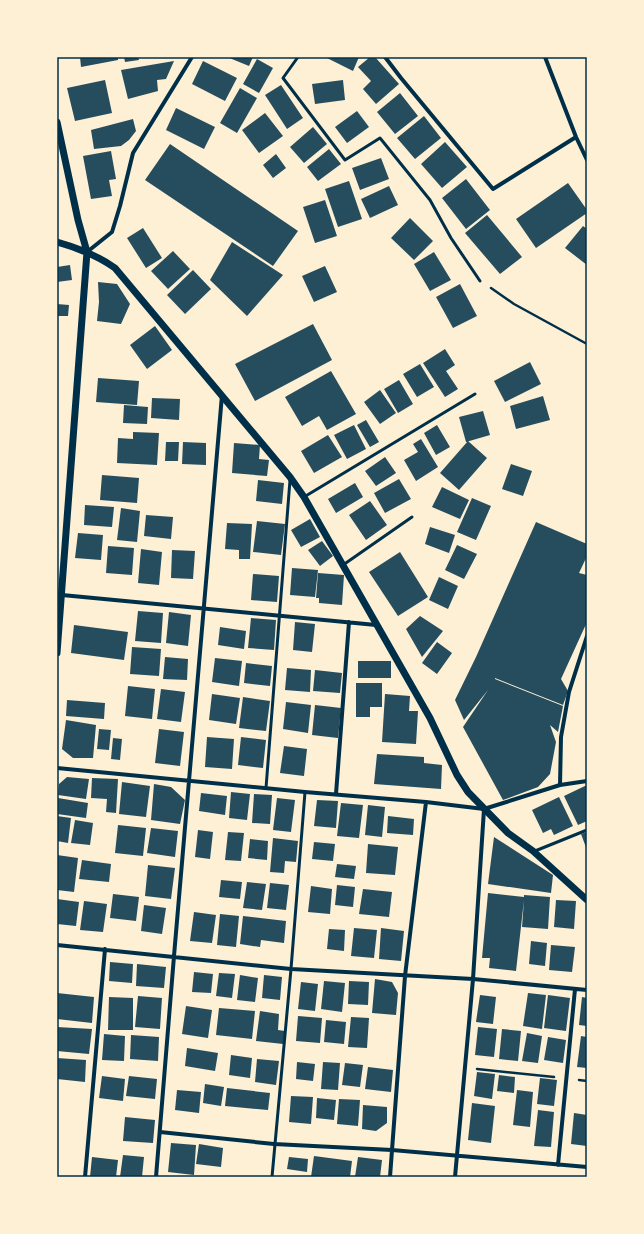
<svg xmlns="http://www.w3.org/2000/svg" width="644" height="1234" font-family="Signika,sans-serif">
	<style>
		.building { fill: #264d5e }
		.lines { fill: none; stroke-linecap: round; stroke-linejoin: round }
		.path { stroke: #003049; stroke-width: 2.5 }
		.service { stroke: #003049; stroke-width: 3 }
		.minor { stroke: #003049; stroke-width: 4 }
		.tertiary { stroke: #003049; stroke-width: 7 }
		.neatline { fill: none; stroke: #003049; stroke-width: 1.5 }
	</style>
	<rect width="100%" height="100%" fill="#fdf0d5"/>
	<path class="building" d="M 80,57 L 118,57 L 118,60 L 81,67 Z
		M 124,57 L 138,57 L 139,60 L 125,62 Z
		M 227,57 L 253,57 L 249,66 Z
		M 325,57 L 359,57 L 353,71 Z
		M 370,57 L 375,57 L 399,84 L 376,104 L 363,89 L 371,81 L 358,67 Z
		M 257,59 L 273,68 L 259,93 L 243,84 Z
		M 174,61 L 166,79 L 157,80 L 158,91 L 128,99 L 121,70 Z
		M 203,61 L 237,78 L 225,101 L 192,84 Z
		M 105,80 L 112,113 L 75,121 L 67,88 Z
		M 343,80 L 345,100 L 315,104 L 312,84 Z
		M 281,85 L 303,118 L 287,129 L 265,95 Z
		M 240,88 L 257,98 L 237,133 L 220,123 Z
		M 400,93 L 418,116 L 395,134 L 377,112 Z
		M 176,108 L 215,127 L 204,149 L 166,130 Z
		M 357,111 L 369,127 L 347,143 L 335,127 Z
		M 265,113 L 283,136 L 259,153 L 242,130 Z
		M 424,116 L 441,138 L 415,159 L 397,138 Z
		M 133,119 L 136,131 L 129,140 L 121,146 L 94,149 L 91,130 Z
		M 313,127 L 327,144 L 304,163 L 290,147 Z
		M 445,142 L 467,167 L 442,188 L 421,164 Z
		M 170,144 L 298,231 L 273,266 L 145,180 Z
		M 329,149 L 341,164 L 318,181 L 307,167 Z
		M 111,151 L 116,179 L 109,180 L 112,196 L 91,199 L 83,156 Z
		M 276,154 L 286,168 L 273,178 L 263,165 Z
		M 381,158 L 389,179 L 360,190 L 352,168 Z
		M 466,179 L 490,210 L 466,229 L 442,198 Z
		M 349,181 L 362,219 L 338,227 L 325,189 Z
		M 568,183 L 587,210 L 587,213 L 536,248 L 516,219 Z
		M 389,186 L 398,205 L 370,218 L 361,199 Z
		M 325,200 L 337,236 L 315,243 L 303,207 Z
		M 487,215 L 522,257 L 500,274 L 465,233 Z
		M 410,218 L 433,241 L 414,260 L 391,238 Z
		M 583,226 L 587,229 L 587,265 L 565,248 Z
		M 143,228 L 162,258 L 146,268 L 127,238 Z
		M 232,242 L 283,275 L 247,316 L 210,280 Z
		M 173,251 L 190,269 L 168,289 L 151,271 Z
		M 434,252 L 451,280 L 430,291 L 414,264 Z
		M 70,265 L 72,280 L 57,282 L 57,267 Z
		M 325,266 L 337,292 L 314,302 L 302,276 Z
		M 193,270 L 211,289 L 185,314 L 167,295 Z
		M 98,282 L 117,284 L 130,304 L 121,324 L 97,321 L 99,302 Z
		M 460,284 L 477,316 L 453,328 L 436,297 Z
		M 57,304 L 69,305 L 68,316 L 57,316 Z
		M 313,324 L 332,360 L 255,401 L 235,364 Z
		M 155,326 L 172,350 L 147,369 L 130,345 Z
		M 445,349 L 455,365 L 446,371 L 458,389 L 445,397 L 423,363 Z
		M 530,362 L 541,384 L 505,402 L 494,381 Z
		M 420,364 L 434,387 L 417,397 L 403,374 Z
		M 331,371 L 356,414 L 327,430 L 319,416 L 302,426 L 285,397 Z
		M 98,378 L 139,381 L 137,405 L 96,402 Z
		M 399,380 L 413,404 L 398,413 L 384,389 Z
		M 380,390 L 396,413 L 380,424 L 364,402 Z
		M 543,396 L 550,420 L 516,429 L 510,406 Z
		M 152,398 L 180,399 L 179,420 L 151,418 Z
		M 124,405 L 148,407 L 147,424 L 123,423 Z
		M 483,411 L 490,435 L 466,442 L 459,417 Z
		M 366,420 L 379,442 L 370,447 L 357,425 Z
		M 354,425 L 366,449 L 347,459 L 334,435 Z
		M 437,425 L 450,447 L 436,455 L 424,433 Z
		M 133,432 L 159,433 L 157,465 L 117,463 L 118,438 L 133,439 Z
		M 328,435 L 342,457 L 314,473 L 301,451 Z
		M 421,439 L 438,467 L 416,481 L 404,460 L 418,452 L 413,444 Z
		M 468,441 L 487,458 L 459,490 L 440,473 Z
		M 166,442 L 179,442 L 178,461 L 165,461 Z
		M 183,442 L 206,443 L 206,465 L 182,464 Z
		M 234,443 L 260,445 L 259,459 L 269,460 L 267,476 L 232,473 Z
		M 385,457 L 396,473 L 376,486 L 365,471 Z
		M 511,464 L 532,471 L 523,496 L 502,489 Z
		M 102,475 L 139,478 L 137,503 L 100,500 Z
		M 399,479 L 411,499 L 385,513 L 374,493 Z
		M 258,480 L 284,483 L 282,504 L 256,501 Z
		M 355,483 L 363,497 L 336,513 L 328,499 Z
		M 442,487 L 469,500 L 460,519 L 432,507 Z
		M 472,498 L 491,506 L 476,540 L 457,532 Z
		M 370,501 L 387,525 L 366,540 L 349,515 Z
		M 85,505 L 114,507 L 112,527 L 84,525 Z
		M 121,508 L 140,511 L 137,542 L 117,540 Z
		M 146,515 L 173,517 L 171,539 L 144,536 Z
		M 310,519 L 320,537 L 301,547 L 291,530 Z
		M 257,521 L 285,524 L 281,555 L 253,552 Z
		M 536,522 L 587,544 L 587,556 L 579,573 L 587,575 L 587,622 L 561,679 L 568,691 L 563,705 L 495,678 L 495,679 L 563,706 L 558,732 L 550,725 L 556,742 L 550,774 L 538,787 L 503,800 L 463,727 L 488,690 L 464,720 L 455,700 L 476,657 Z
		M 227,523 L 252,524 L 250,559 L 239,559 L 239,550 L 225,549 Z
		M 430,527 L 455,535 L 449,553 L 425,544 Z
		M 78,533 L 103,535 L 101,560 L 75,558 Z
		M 322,541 L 333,556 L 320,566 L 308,550 Z
		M 457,545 L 477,554 L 464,579 L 445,570 Z
		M 108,546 L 134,548 L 132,575 L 106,573 Z
		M 141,549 L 162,552 L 159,585 L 138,583 Z
		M 172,550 L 195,551 L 193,579 L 171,578 Z
		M 400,552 L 428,597 L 398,616 L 369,572 Z
		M 292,568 L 318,570 L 315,597 L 290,595 Z
		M 318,573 L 344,575 L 342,605 L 319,603 L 319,598 L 316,598 Z
		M 253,574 L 279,576 L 277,602 L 251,600 Z
		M 439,577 L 458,586 L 448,609 L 429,600 Z
		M 138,611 L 163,613 L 161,643 L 135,641 Z
		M 169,612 L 191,615 L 188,646 L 166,643 Z
		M 420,616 L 443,631 L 422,657 L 406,629 Z
		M 251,618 L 276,620 L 274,650 L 248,648 Z
		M 295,622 L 315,624 L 312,652 L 293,650 Z
		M 74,625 L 128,632 L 124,660 L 71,653 Z
		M 220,627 L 246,631 L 244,649 L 218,645 Z
		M 437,642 L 452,653 L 437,674 L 422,663 Z
		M 132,647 L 161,649 L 159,676 L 130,674 Z
		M 165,657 L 188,659 L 187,680 L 163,679 Z
		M 215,658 L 242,661 L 239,686 L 212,682 Z
		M 358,661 L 391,661 L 391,678 L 358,678 Z
		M 246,663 L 272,666 L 270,686 L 244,683 Z
		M 287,668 L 311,670 L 310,692 L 285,690 Z
		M 315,670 L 342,673 L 340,693 L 313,691 Z
		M 356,683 L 382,683 L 382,707 L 370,707 L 370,717 L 356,717 Z
		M 128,686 L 155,689 L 152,719 L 125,716 Z
		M 161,689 L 185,692 L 181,722 L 157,719 Z
		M 212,694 L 240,698 L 236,724 L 209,720 Z
		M 385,694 L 410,696 L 409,711 L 418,711 L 416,744 L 382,742 Z
		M 243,697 L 270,701 L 266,731 L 239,728 Z
		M 67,700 L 105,703 L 104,719 L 66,716 Z
		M 286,702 L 311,705 L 308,733 L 283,729 Z
		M 315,705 L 341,708 L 338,738 L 312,735 Z
		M 66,720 L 96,725 L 93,758 L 73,758 L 62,749 Z
		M 99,729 L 111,730 L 109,750 L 97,749 Z
		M 159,729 L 184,732 L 180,766 L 155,763 Z
		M 207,737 L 234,739 L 232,769 L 205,767 Z
		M 241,737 L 266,740 L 263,768 L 238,765 Z
		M 113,738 L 122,739 L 120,760 L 111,759 Z
		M 284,746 L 307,749 L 304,776 L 280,773 Z
		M 377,754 L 424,757 L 424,763 L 442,765 L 441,789 L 374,784 Z
		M 67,777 L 89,779 L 86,799 L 58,795 L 59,784 Z
		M 92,778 L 118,779 L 116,813 L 106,812 L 107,799 L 91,798 Z
		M 122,782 L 150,786 L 146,817 L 119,814 Z
		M 154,784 L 171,787 L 185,800 L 180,824 L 151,820 Z
		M 587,785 L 587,821 L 578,825 L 564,796 Z
		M 231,792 L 250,794 L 247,820 L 229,818 Z
		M 201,793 L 227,796 L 225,815 L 199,811 Z
		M 254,794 L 272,795 L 270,824 L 252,823 Z
		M 559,797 L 573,826 L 554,835 L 551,829 L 543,833 L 532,810 Z
		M 58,798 L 88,803 L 86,818 L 57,814 Z
		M 277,798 L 295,800 L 291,832 L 273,830 Z
		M 317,800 L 338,801 L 336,828 L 314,826 Z
		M 341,803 L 363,805 L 359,838 L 337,836 Z
		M 368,805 L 385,807 L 382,837 L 365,835 Z
		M 57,816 L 71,818 L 68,843 L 57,841 Z
		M 388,816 L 414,819 L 413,835 L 387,833 Z
		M 75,820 L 93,823 L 90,845 L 71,843 Z
		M 118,825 L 146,828 L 143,856 L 115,853 Z
		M 151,828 L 178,831 L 175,857 L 147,853 Z
		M 198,830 L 213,832 L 210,859 L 195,857 Z
		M 228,832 L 244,833 L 241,861 L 225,860 Z
		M 587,832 L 587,850 L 581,834 Z
		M 494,837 L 553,875 L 551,893 L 488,884 Z
		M 273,838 L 298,841 L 296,862 L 285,861 L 284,873 L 270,872 Z
		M 250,839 L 268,841 L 267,860 L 248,858 Z
		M 314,842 L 335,844 L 333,861 L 312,859 Z
		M 368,844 L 398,847 L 395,875 L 366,873 Z
		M 57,855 L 78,858 L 74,892 L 57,890 Z
		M 82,860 L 111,864 L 109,882 L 79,879 Z
		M 337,864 L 356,866 L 354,879 L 335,877 Z
		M 148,865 L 175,868 L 171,899 L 145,896 Z
		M 221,880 L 242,882 L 240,899 L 219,897 Z
		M 247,882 L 266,884 L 262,910 L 243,908 Z
		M 270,883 L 289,885 L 286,910 L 267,908 Z
		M 337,885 L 355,887 L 353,907 L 335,905 Z
		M 311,886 L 332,889 L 330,914 L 308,912 Z
		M 363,889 L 392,892 L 389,917 L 359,914 Z
		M 488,893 L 524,897 L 524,895 L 550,897 L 548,929 L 522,927 L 524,900 L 516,971 L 489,968 L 490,958 L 482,958 Z
		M 113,894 L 139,897 L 136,921 L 110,918 Z
		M 57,899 L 79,902 L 76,926 L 57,924 Z
		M 556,900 L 576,901 L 574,929 L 554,927 Z
		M 84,901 L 107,904 L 103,932 L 80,930 Z
		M 144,905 L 166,908 L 162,934 L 141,931 Z
		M 194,912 L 216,915 L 212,943 L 190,941 Z
		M 220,914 L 239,916 L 236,947 L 217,945 Z
		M 243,916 L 286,921 L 284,943 L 261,940 L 260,947 L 240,944 Z
		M 354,928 L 377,930 L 374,958 L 351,956 Z
		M 381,928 L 404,931 L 401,961 L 379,959 Z
		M 329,929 L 345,930 L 344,951 L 327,949 Z
		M 531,941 L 547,943 L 545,966 L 529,964 Z
		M 551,945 L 575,947 L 572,972 L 549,970 Z
		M 110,962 L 133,964 L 132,983 L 109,981 Z
		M 137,964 L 166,967 L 164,988 L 136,986 Z
		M 194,972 L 213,974 L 211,993 L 192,992 Z
		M 219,973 L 235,974 L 232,998 L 216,996 Z
		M 240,975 L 258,978 L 255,1002 L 237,1000 Z
		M 264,975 L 282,977 L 280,1000 L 262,998 Z
		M 375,979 L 392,982 L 398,993 L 396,1015 L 372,1013 Z
		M 324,981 L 345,983 L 342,1012 L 321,1009 Z
		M 349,981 L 369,982 L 368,1005 L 348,1004 Z
		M 301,982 L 318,984 L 315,1011 L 298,1009 Z
		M 57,993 L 94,997 L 92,1023 L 57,1019 Z
		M 528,993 L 546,995 L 542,1029 L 523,1026 Z
		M 480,995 L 496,997 L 493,1024 L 476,1022 Z
		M 548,995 L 570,998 L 566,1031 L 544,1028 Z
		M 138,996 L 162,998 L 160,1029 L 135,1027 Z
		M 109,997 L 133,998 L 133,1030 L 108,1030 Z
		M 582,997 L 587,998 L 587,1026 L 579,1025 Z
		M 186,1006 L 212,1010 L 208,1038 L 182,1034 Z
		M 219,1008 L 255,1011 L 252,1039 L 216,1035 Z
		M 260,1011 L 279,1014 L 278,1030 L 285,1031 L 283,1044 L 256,1041 Z
		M 298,1016 L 322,1018 L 320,1043 L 296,1041 Z
		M 351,1017 L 369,1018 L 367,1048 L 348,1047 Z
		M 326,1020 L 346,1022 L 344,1044 L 324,1042 Z
		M 57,1027 L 92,1029 L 89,1054 L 57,1051 Z
		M 478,1027 L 497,1029 L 494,1057 L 475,1055 Z
		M 502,1029 L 521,1031 L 518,1061 L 499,1059 Z
		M 527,1033 L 542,1036 L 538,1063 L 522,1061 Z
		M 104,1034 L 125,1036 L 124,1061 L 102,1060 Z
		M 131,1035 L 159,1037 L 158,1061 L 130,1059 Z
		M 581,1036 L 587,1037 L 587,1068 L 577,1067 Z
		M 548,1037 L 566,1040 L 563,1063 L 544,1060 Z
		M 187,1048 L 218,1053 L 215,1071 L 185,1066 Z
		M 231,1055 L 252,1058 L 250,1078 L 229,1075 Z
		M 57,1058 L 86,1060 L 85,1082 L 57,1079 Z
		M 257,1059 L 279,1061 L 276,1085 L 255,1082 Z
		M 297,1062 L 315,1064 L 313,1081 L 296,1079 Z
		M 323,1062 L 340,1063 L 338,1090 L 321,1089 Z
		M 345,1063 L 363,1065 L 360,1087 L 342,1085 Z
		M 368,1067 L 393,1070 L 391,1092 L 365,1089 Z
		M 477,1072 L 495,1074 L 492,1099 L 474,1096 Z
		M 499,1075 L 515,1077 L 514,1093 L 497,1091 Z
		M 102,1076 L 125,1079 L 123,1101 L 99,1098 Z
		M 129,1076 L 157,1079 L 155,1099 L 126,1096 Z
		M 540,1078 L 557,1080 L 554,1106 L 537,1104 Z
		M 205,1084 L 224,1087 L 221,1106 L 203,1103 Z
		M 227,1088 L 270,1093 L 268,1110 L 225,1106 Z
		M 177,1090 L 201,1092 L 199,1113 L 175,1110 Z
		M 517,1090 L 533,1092 L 530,1127 L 513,1125 Z
		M 291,1096 L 313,1097 L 311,1124 L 289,1122 Z
		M 317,1098 L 336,1100 L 334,1120 L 316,1118 Z
		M 339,1099 L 360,1100 L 358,1126 L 337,1124 Z
		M 472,1103 L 495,1106 L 491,1143 L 468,1140 Z
		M 363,1105 L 387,1107 L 387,1123 L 376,1131 L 362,1129 Z
		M 538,1110 L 554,1112 L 551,1147 L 534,1146 Z
		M 574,1113 L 587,1115 L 587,1146 L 571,1144 Z
		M 125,1117 L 155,1120 L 153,1143 L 123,1141 Z
		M 171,1143 L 196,1145 L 194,1175 L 168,1172 Z
		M 199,1144 L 223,1148 L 221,1167 L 196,1164 Z
		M 123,1155 L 144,1157 L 142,1177 L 120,1177 Z
		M 314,1156 L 352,1161 L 350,1177 L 311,1177 Z
		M 92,1157 L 118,1160 L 116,1177 L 90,1177 Z
		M 289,1157 L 308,1159 L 307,1172 L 287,1169 Z
		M 358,1157 L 382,1160 L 380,1177 L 355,1177 Z"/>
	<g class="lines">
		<path class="path" d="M 491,288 L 514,304 L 587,344
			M 477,1069 L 554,1077
			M 579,1080 L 587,1081"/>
		<path class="service" d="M 298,57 L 283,78 L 345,160 L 380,138 L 430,200 L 451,238 L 480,281
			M 304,497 L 475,394
			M 343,565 L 412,517
			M 266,788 L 290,480
			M 535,851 L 587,830
			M 272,1177 L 291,969 L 305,792"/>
		<path class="minor" d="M 385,57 L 401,78 L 493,189 L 576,137
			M 545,57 L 576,137 L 587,160
			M 87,252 L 112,232 L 120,206 L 133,153 L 192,57
			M 62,595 L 376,625
			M 57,768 L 305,792 L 426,802 L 484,809 L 560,785 L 587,781
			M 560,785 L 561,737 L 569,692 L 587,636
			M 336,794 L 349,622
			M 57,945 L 291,969 L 473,979 L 587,990
			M 160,1132 L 274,1144 L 392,1150 L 587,1167
			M 558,1165 L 575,989
			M 85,1177 L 105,949
			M 156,1177 L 174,956 L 222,395
			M 390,1177 L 405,976 L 426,802
			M 455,1177 L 473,979 L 484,809"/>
		<path class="tertiary" d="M 57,122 L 78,220 L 87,252 L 57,653
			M 57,242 C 78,248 97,255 115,268 L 290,477 L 304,497 L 430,718 L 457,775 L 468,792 L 508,833 L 533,851 L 587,900"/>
	</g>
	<rect width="644" height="1234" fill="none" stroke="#fdf0d5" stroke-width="116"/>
	<rect x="58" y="58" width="528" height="1118" class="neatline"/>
</svg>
